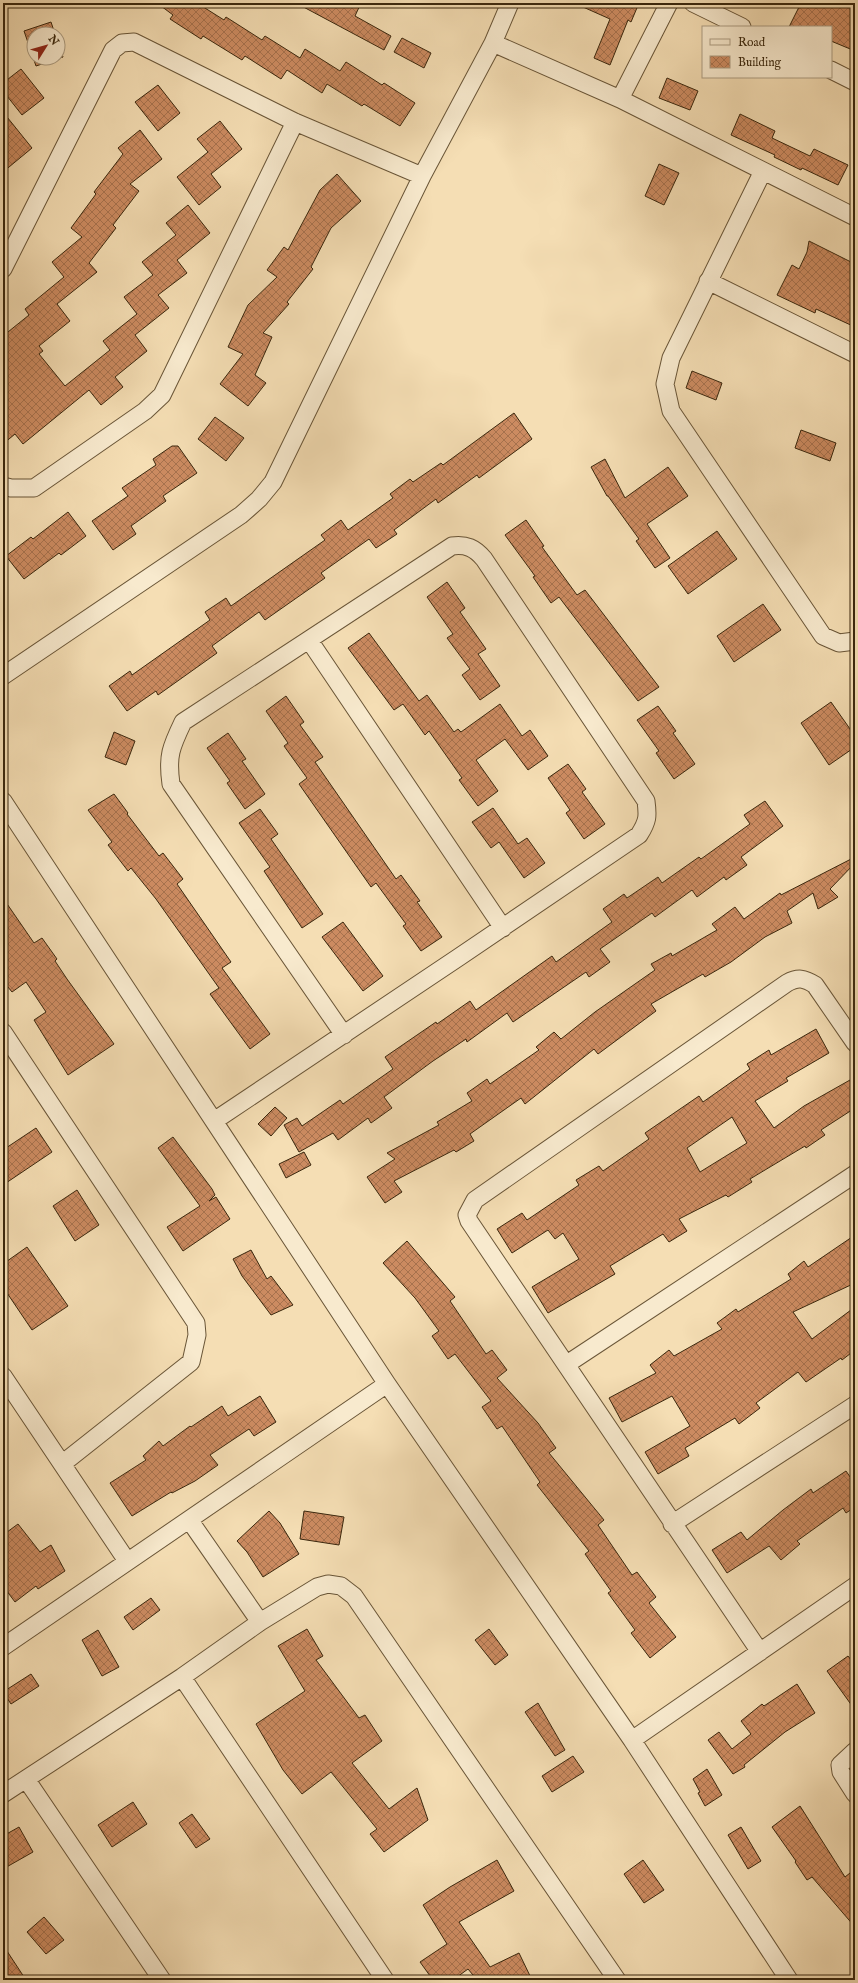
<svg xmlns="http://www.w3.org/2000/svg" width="858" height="1983" font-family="'IM FELL English',serif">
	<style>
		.building { fill: url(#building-cross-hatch); stroke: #3a270d; fill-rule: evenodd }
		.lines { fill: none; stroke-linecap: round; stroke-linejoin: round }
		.street-casing { stroke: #695537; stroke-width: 19 }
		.street { stroke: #f8eace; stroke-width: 17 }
	</style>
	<defs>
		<pattern id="building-cross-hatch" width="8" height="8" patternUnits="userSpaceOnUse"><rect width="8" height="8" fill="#cc8b61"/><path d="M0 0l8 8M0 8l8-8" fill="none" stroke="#a7724e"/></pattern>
	</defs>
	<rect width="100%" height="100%" fill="#f5deb4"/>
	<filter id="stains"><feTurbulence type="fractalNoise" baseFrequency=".005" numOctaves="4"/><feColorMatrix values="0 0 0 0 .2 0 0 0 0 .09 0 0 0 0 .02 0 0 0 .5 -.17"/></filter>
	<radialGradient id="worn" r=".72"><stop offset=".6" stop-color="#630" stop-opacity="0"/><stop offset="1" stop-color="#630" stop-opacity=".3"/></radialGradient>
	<path class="building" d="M 157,3 L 197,3 L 224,20 L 226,17 L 262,40 L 265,36 L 300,58 L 305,49 L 340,71 L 346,62 L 382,85 L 384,83 L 415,103 L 400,126 L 364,104 L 362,106 L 327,84 L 322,93 L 287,70 L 281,79 L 245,56 L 242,60 L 203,36 L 201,39 L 170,19 L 173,15 Z
		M 296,3 L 361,3 L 355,16 L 391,36 L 384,50 Z
		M 574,3 L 639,3 L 631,22 L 628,20 L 610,65 L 594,58 L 610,19 Z
		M 801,3 L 844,3 L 855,8 L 855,51 L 831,41 L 831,27 L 789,27 Z
		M 51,22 L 55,34 L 34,34 L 34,58 L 58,58 L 58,42 L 63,57 L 36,66 L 24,31 Z
		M 402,38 L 431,53 L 424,68 L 394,52 Z
		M 21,69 L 44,98 L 22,115 L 3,91 L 3,83 Z
		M 667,78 L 698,91 L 690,110 L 659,98 Z
		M 158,85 L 180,113 L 158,131 L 135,102 Z
		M 3,112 L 32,148 L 3,172 Z
		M 740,114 L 775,131 L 772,138 L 810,156 L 814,149 L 848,165 L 838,185 L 802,168 L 801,170 L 774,157 L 775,155 L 731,135 Z
		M 220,121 L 242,149 L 211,174 L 221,187 L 199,205 L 177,177 L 208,152 L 197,139 Z
		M 140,130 L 162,159 L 130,184 L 139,191 L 113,225 L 116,228 L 89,263 L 97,272 L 57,304 L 70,321 L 39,346 L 43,351 L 39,354 L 65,386 L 110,350 L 103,341 L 137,314 L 124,297 L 153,275 L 142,262 L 176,235 L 166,223 L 188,205 L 210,233 L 177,260 L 187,273 L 158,295 L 169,308 L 135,335 L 147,351 L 115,377 L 123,387 L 101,405 L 89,390 L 23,444 L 15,434 L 3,444 L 3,336 L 29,315 L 25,309 L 64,277 L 52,262 L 82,237 L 71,228 L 96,194 L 94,192 L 123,154 L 118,148 Z
		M 659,164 L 679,173 L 664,205 L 645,196 Z
		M 337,174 L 361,201 L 331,228 L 311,267 L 313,269 L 287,302 L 289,304 L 263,333 L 272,337 L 255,375 L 266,383 L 248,406 L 220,384 L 243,354 L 228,347 L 248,305 L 277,277 L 267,270 L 284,247 L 288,250 L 320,190 Z
		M 809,241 L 855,264 L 855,327 L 816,309 L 815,313 L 777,295 L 792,265 L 799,269 L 807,252 Z
		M 692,371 L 722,383 L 716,400 L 686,388 Z
		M 514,413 L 532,439 L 479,478 L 477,475 L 438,503 L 436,499 L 394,530 L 397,534 L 376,548 L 369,539 L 321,573 L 325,578 L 265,620 L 259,612 L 212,646 L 217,653 L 158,695 L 156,691 L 127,711 L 109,686 L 130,671 L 132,675 L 210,620 L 205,612 L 226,598 L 231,606 L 325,540 L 321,535 L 341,520 L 348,530 L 393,498 L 390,494 L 410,479 L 413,482 L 441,463 L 443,465 Z
		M 215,417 L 244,438 L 226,461 L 198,439 Z
		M 801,430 L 836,443 L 830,461 L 795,448 Z
		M 172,446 L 178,446 L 197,473 L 163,496 L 166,501 L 131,526 L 136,534 L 113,550 L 92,521 L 128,496 L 122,488 L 156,465 L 153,459 Z
		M 605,459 L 625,498 L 668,467 L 688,496 L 647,524 L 670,558 L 655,568 L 636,541 L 639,539 L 608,496 L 607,496 L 591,467 Z
		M 68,512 L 86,536 L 61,555 L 59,553 L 24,579 L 6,556 L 31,537 L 33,539 Z
		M 526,520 L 544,546 L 542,547 L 577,595 L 585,590 L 659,687 L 638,701 L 559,597 L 551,603 L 533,577 L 535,576 L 505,535 Z
		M 717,531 L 737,559 L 688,594 L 668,566 Z
		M 447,582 L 465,608 L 460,612 L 486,649 L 478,654 L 500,686 L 480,700 L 462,675 L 470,669 L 447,638 L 453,634 L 427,597 Z
		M 763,604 L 781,630 L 734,662 L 717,636 Z
		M 369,633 L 419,701 L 427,695 L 454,732 L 458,729 L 461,732 L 500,704 L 522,736 L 530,730 L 548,756 L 528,770 L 505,739 L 476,760 L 498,791 L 478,806 L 459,780 L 462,778 L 429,731 L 425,735 L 403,704 L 394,710 L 348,648 Z
		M 286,696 L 304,722 L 300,725 L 323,757 L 315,762 L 396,879 L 401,875 L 420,901 L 417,902 L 442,937 L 421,951 L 403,926 L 406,924 L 376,883 L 371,887 L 299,784 L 307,778 L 284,746 L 288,743 L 266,711 Z
		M 831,702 L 855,736 L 855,747 L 829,765 L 801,723 Z
		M 658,706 L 676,731 L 673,733 L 695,764 L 674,779 L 656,753 L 659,751 L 637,720 Z
		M 114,732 L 135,741 L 126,765 L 105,757 Z
		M 228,733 L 246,759 L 242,761 L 265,794 L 245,809 L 227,783 L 230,781 L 207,748 Z
		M 568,764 L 586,789 L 582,792 L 605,824 L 584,839 L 566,813 L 570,810 L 548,778 Z
		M 114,794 L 128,813 L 127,814 L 159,856 L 163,853 L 183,879 L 177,884 L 231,962 L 222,968 L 270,1034 L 250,1049 L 210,994 L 219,988 L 156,899 L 131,868 L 128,871 L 108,845 L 112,842 L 88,810 Z
		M 765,801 L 783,826 L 741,857 L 747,865 L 726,880 L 724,877 L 697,897 L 692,890 L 655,917 L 652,913 L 600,949 L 610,962 L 589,977 L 586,972 L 513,1022 L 507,1013 L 467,1042 L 466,1039 L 433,1061 L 384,1097 L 392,1108 L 371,1123 L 368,1118 L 338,1140 L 333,1133 L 299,1152 L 284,1125 L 297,1118 L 302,1126 L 340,1100 L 343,1104 L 393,1069 L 385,1057 L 436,1022 L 437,1024 L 470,1001 L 476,1010 L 552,956 L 556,962 L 612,922 L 603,909 L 624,894 L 627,898 L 658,877 L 662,883 L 699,857 L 701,859 L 750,824 L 744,815 Z
		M 493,808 L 518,844 L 527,838 L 545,863 L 524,878 L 499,842 L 491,848 L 472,822 Z
		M 260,809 L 278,834 L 271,839 L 323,914 L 302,928 L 264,871 L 270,867 L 239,823 Z
		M 855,857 L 855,863 L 830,889 L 838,897 L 818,909 L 813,893 L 787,911 L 792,923 L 765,937 L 731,962 L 705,977 L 703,974 L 651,1004 L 656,1011 L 598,1054 L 594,1049 L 525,1104 L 521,1098 L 470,1134 L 474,1141 L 456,1152 L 454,1150 L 394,1181 L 402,1192 L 385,1203 L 367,1177 L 395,1159 L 387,1153 L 439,1125 L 437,1122 L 472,1101 L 467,1093 L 487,1079 L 490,1084 L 539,1050 L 536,1047 L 554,1032 L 561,1039 L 595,1012 L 655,970 L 651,964 L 671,953 L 672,956 L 717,930 L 712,924 L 735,907 L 744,919 L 780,893 L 781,895 Z
		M 3,898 L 34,943 L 42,938 L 57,959 L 55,961 L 67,979 L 114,1044 L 68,1075 L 34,1020 L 46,1012 L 26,982 L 12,992 L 3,981 Z
		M 343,922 L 383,976 L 363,991 L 322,937 Z
		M 816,1029 L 829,1053 L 786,1078 L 788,1081 L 755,1101 L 774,1128 L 804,1106 L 850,1080 L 855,1089 L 855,1108 L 821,1130 L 825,1135 L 806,1148 L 805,1146 L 750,1179 L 752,1182 L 728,1197 L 726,1195 L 679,1219 L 687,1231 L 669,1242 L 663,1234 L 610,1266 L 615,1274 L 548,1313 L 532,1287 L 579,1259 L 563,1233 L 555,1239 L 548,1230 L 512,1253 L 497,1229 L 522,1213 L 527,1220 L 579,1185 L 576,1180 L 599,1166 L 603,1171 L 649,1139 L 645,1133 L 699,1096 L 703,1102 L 750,1069 L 747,1064 L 769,1050 L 771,1055 ZM 732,1117 L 747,1143 L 700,1172 L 687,1148 Z
		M 275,1107 L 287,1118 L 271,1136 L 258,1124 Z
		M 36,1128 L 52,1152 L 3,1185 L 3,1150 Z
		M 173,1137 L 212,1189 L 215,1195 L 209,1201 L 216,1197 L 230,1219 L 183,1251 L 167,1227 L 200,1206 L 158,1148 Z
		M 304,1152 L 311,1165 L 286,1178 L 279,1164 Z
		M 77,1190 L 99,1225 L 75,1241 L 53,1206 Z
		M 855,1235 L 855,1283 L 793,1312 L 812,1339 L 855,1307 L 855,1350 L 842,1360 L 841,1358 L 806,1382 L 798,1372 L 756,1403 L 760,1408 L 739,1424 L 735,1418 L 685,1448 L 689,1456 L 658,1474 L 645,1452 L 690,1426 L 672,1396 L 622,1422 L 609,1398 L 656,1373 L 650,1365 L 669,1350 L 674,1356 L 722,1329 L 717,1323 L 736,1309 L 738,1312 L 791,1279 L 788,1274 L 804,1261 L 808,1267 Z
		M 407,1241 L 455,1297 L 450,1301 L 486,1354 L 492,1350 L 507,1370 L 497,1378 L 538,1423 L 556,1448 L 549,1453 L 604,1520 L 598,1525 L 632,1575 L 637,1572 L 656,1597 L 649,1603 L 676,1637 L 650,1658 L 631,1633 L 635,1630 L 608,1593 L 611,1591 L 585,1554 L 589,1551 L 537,1485 L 540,1482 L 502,1426 L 497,1429 L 482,1407 L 491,1401 L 455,1354 L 448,1359 L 432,1336 L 439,1331 L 415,1298 L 383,1263 Z
		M 27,1247 L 68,1306 L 32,1330 L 3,1287 L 3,1264 Z
		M 251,1250 L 267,1279 L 271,1276 L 293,1305 L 271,1315 L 242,1276 L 233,1259 Z
		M 260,1396 L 276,1422 L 254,1436 L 249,1429 L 210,1455 L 218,1465 L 195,1481 L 172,1493 L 171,1492 L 132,1516 L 110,1483 L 146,1460 L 143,1456 L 159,1441 L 163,1446 L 190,1426 L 191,1427 L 222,1406 L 228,1416 Z
		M 846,1471 L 855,1484 L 855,1507 L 846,1513 L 843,1508 L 797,1541 L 800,1544 L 781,1560 L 769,1546 L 727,1573 L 712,1550 L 741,1532 L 747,1540 L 783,1510 L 811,1489 L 813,1493 Z
		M 269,1511 L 280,1523 L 299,1554 L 263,1577 L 247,1552 L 237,1541 Z
		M 304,1511 L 344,1517 L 339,1545 L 300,1539 Z
		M 18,1524 L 40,1552 L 51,1545 L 65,1571 L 38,1589 L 36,1586 L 15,1602 L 3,1586 L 3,1535 Z
		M 151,1598 L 160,1610 L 133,1630 L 124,1617 Z
		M 307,1629 L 323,1656 L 316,1660 L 359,1718 L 365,1715 L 382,1741 L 352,1763 L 389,1809 L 417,1788 L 428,1820 L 384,1852 L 370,1834 L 377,1829 L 331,1772 L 302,1794 L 283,1770 L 256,1724 L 305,1691 L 278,1646 Z
		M 489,1629 L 508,1655 L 495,1665 L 475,1640 Z
		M 98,1630 L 119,1667 L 102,1676 L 82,1640 Z
		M 848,1656 L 855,1665 L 855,1710 L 827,1671 Z
		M 31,1674 L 39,1686 L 11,1704 L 3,1692 Z
		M 797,1684 L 815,1713 L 785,1732 L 744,1765 L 745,1767 L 733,1774 L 708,1740 L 719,1732 L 732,1749 L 751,1734 L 741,1721 L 762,1704 L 764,1706 Z
		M 538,1703 L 565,1750 L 555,1756 L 525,1712 Z
		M 573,1756 L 584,1772 L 552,1792 L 542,1776 Z
		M 707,1769 L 722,1795 L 705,1806 L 698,1793 L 700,1792 L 693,1779 Z
		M 133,1802 L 147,1824 L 112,1847 L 98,1825 Z
		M 800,1806 L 845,1877 L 855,1869 L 855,1927 L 812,1877 L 807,1880 L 795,1862 L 796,1861 L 772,1827 Z
		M 192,1814 L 210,1839 L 196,1848 L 179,1823 Z
		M 19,1827 L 33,1852 L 3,1869 L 3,1836 Z
		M 741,1827 L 761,1861 L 748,1869 L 728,1835 Z
		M 497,1860 L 514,1891 L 459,1922 L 490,1967 L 519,1953 L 532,1980 L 463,1980 L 473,1975 L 468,1969 L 453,1980 L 433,1980 L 420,1962 L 447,1944 L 423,1905 L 450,1887 Z
		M 643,1860 L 664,1890 L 644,1903 L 624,1874 Z
		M 44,1917 L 64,1940 L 46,1954 L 27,1932 Z
		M 3,1945 L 26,1980 L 3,1980 Z"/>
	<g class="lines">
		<g class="street-casing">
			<path id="street" d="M 693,3 L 742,27
				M 493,43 L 620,99 L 855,217
				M 831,70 L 855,82
				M 620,99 L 669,3
				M 763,171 L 671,358 L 665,384 L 671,411 L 823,636 L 839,643 L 855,641
				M 3,269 L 113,50 L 122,43 L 134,42 L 295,122 L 422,176
				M 708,281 L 855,354
				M 3,486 L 11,488 L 34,488 L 145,411 L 162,395 L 295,122
				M 309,640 L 503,928
				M 3,676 L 241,515 L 259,499 L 273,482 L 422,176 L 493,43 L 510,3
				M 3,801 L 387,1384 L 632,1740 L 789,1980
				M 3,1032 L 196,1323 L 197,1335 L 191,1362 L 62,1464
				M 214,1121 C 356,1027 498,931 639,835 C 648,821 648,816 646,801 L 484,559 C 475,548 466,544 452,546 L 183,722 C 171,747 167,756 171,784 L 344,1035
				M 567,1364 L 855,1174
				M 3,1376 L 127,1561
				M 190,1521 L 260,1622
				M 672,1524 L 855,1405
				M 3,1647 L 387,1384
				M 760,1652 L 469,1221 L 467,1215 L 475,1200 L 787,983 C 798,977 804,978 815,985 L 855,1043
				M 182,1677 L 385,1980
				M 632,1740 L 855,1586
				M 855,1751 L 840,1765 L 841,1772 L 855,1794
				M 26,1779 L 162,1980
				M 3,1794 L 182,1677 L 260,1622 L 317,1587 L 328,1584 L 341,1586 L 354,1596 L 617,1980"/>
		</g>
		<use href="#street" class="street"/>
	</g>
	<rect width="858" height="1983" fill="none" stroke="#f5deb4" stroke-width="16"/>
	<rect x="4" y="4" width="850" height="1975" fill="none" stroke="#3a270d" stroke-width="2"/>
	<rect x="8" y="8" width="842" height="1967" fill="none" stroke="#3a270d"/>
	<rect x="702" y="26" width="130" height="52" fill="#f8eace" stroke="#ac9c81"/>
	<rect x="710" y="39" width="20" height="6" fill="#f8eace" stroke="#ac9c81"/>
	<text x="738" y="46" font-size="12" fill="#3a270d">Road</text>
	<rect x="710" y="56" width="20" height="12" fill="url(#building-cross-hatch)" stroke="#ac9c81"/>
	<text x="738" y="66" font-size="12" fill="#3a270d">Building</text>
	<g transform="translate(46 46) rotate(53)"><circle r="19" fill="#f8eace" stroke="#ac9c81"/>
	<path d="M0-3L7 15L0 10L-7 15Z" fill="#8f2418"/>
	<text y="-6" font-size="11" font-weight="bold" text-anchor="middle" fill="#3a270d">N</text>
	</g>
	<rect width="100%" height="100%" filter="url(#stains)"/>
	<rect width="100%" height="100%" fill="url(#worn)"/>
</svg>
